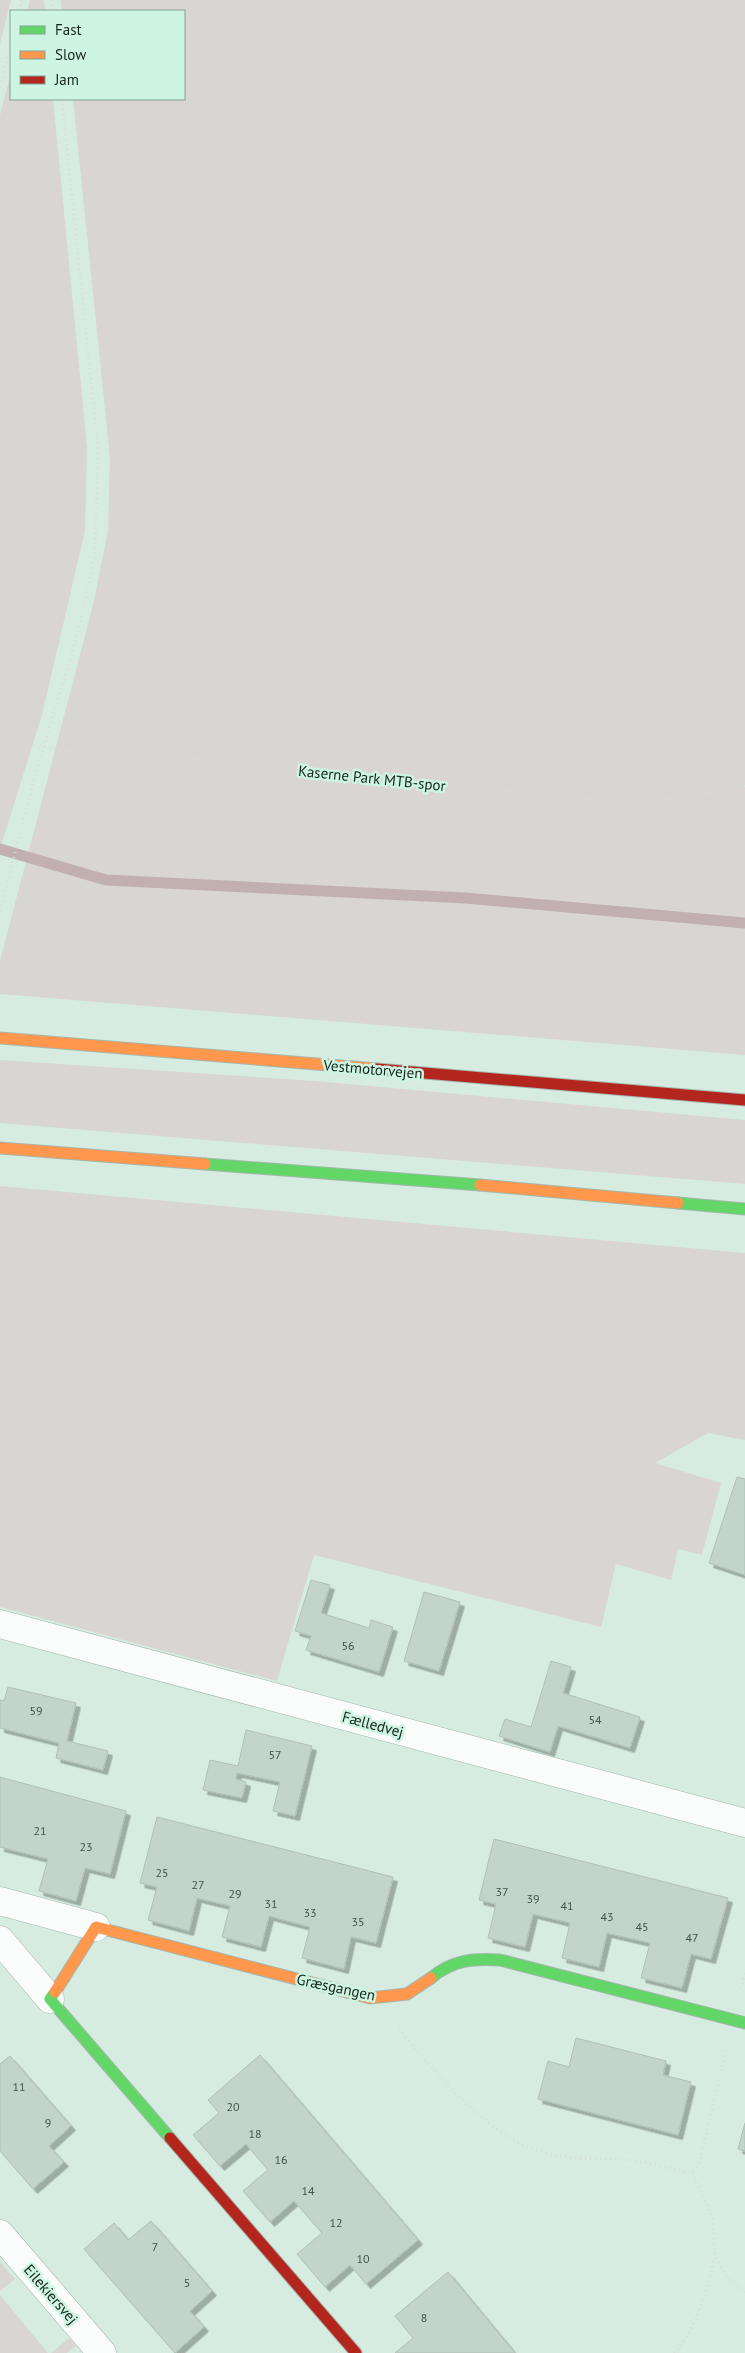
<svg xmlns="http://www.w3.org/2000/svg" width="745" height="2353" font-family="'PT Sans',sans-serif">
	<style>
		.green { fill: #d9d5d2 }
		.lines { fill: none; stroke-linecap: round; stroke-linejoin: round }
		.stream { stroke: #c1b0af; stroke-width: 11 }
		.building { fill: #c3d4cc; stroke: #b0c0b8; filter: url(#shadow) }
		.street-casing { stroke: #a5b6ae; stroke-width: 29 }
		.fast-casing { stroke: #a5b6ae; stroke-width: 13 }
		.slow-casing { stroke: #a5b6ae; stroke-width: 13 }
		.jam-casing { stroke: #a5b6ae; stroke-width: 13 }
		.path { stroke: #d6ddd9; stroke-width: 3; stroke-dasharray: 1 4; stroke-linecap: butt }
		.street { stroke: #f9fcfa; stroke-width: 28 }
		.fast { stroke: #63d668; stroke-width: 11 }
		.slow { stroke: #ff974d; stroke-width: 11 }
		.jam { stroke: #b3261e; stroke-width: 11 }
		.labels { text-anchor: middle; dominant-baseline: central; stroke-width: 5; stroke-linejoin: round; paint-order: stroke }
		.number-label { font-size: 12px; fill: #43524b }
		.street-label { font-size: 15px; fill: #16241e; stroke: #cef4e2 }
	</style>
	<defs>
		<filter id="shadow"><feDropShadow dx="4.5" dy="4.5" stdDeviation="0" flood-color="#0004"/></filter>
	</defs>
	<rect width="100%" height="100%" fill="#d6ece1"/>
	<path class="green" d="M 0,0 L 11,0 L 0,44 Z
		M 30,0 L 44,0 L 45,11 L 27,11 Z
		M 61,0 L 745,0 L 745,1055 L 0,994 L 0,961 L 94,601 L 108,531 L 110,458 L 73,99 L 184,99 L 184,11 L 62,11 Z
		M 11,72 L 11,99 L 53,99 L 87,447 L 85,531 L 42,715 L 0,849 L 0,115 Z
		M 0,1060 L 315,1081 L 745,1120 L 745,1184 L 0,1123 Z
		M 0,1186 L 745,1253 L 745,1440 L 708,1433 L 655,1463 L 721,1483 L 702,1555 L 678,1549 L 671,1580 L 616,1564 L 601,1627 L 314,1555 L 277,1681 L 0,1607 Z
		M 0,2262 L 15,2279 L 0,2291 Z
		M 0,2295 L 48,2353 L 0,2353 Z
		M 69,2338 L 76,2345 L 67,2353 L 51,2353 Z"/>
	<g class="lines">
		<path class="stream" d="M 0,849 L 106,880 L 465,898 L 745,923"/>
	</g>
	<path class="building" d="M 737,1477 L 745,1479 L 745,1575 L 709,1563 Z
		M 311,1580 L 330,1585 L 321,1613 L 369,1628 L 371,1620 L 393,1627 L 379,1672 L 306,1650 L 311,1636 L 295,1631 Z
		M 424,1592 L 460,1602 L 439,1671 L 404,1661 Z
		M 551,1661 L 571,1667 L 563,1693 L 640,1717 L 630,1748 L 558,1726 L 550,1752 L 499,1736 L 505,1719 L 531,1727 Z
		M 8,1687 L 76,1703 L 67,1741 L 108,1751 L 103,1770 L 56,1758 L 59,1743 L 0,1728 L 0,1700 L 4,1701 Z
		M 246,1730 L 312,1746 L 295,1816 L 273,1811 L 280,1782 L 237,1773 L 236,1779 L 246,1782 L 242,1798 L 203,1790 L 210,1760 L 238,1766 Z
		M 0,1777 L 126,1811 L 110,1874 L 85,1868 L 76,1901 L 39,1891 L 48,1859 L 0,1847 Z
		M 157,1817 L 393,1877 L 376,1943 L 351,1937 L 344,1969 L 302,1958 L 310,1927 L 269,1916 L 261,1947 L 222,1937 L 230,1906 L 197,1898 L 189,1931 L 148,1920 L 157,1887 L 140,1883 Z
		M 494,1839 L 728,1898 L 711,1959 L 691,1954 L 682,1988 L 641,1978 L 650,1943 L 607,1933 L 599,1967 L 562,1958 L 570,1923 L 533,1914 L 525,1947 L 488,1938 L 496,1904 L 479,1900 Z
		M 576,2038 L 666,2061 L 663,2075 L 691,2082 L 678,2135 L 538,2099 L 548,2061 L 569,2067 Z
		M 260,2055 L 418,2240 L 366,2284 L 350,2265 L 325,2287 L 297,2254 L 322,2233 L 294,2201 L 270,2222 L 243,2191 L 268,2170 L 246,2144 L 220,2166 L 193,2135 L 219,2113 L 208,2100 Z
		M 10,2056 L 71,2126 L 49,2146 L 64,2162 L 33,2189 L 0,2151 L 0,2064 Z
		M 745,2123 L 745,2151 L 738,2149 Z
		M 151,2221 L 212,2291 L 190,2311 L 204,2327 L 175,2353 L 84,2249 L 114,2223 L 128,2240 Z
		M 448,2272 L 515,2353 L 395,2353 L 413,2338 L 395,2316 Z"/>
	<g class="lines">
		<g class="street-casing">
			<path id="street" d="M 0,1624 L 745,1823
				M 0,1901 L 96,1927
				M 0,1940 L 50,1999
				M 0,2234 L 102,2353"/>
		</g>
		<g class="fast-casing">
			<path id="fast" d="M 205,1164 L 480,1185
				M 678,1203 L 745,1209
				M 431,1978 C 452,1960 474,1958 500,1960 L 745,2023
				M 55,1992 L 50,1999 L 170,2138"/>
		</g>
		<g class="slow-casing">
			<path id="slow" d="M 0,1038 L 377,1069
				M 0,1148 L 205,1164
				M 480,1185 L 678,1203
				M 55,1992 L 96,1927 L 370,1998 L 407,1994 L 431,1978"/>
		</g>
		<g class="jam-casing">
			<path id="jam" d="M 377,1069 L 745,1100
				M 170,2138 L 356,2353"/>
		</g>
		<path class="path" d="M 52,0 L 54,11
			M 19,11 L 22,0
			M 0,87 L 11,43
			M 0,739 L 136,763 L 224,757 L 291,770 L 614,801 C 659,801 701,797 745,785
			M 0,911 L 36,772 L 76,640 L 95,555 L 98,448 L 62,99
			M 741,1989 L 745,1973
			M 399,2029 C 435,2072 486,2135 541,2152 C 574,2162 610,2156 643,2162 C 660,2165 676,2170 692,2173 L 699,2164 L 726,2051
			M 692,2173 L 712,2215 L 715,2257 L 728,2278 L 745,2292
			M 674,2353 C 698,2327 706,2291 715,2258"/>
		<use href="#street" class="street"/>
		<use href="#fast" class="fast"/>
		<use href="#slow" class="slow"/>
		<use href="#jam" class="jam"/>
	</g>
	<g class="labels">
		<g class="number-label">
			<text x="348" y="1645">56</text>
			<text x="36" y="1710">59</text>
			<text x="595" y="1719">54</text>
			<text x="275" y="1754">57</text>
			<text x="40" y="1830">21</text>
			<text x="86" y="1846">23</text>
			<text x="162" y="1872">25</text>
			<text x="198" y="1884">27</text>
			<text x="502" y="1891">37</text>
			<text x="235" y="1893">29</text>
			<text x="533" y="1898">39</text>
			<text x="271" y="1903">31</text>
			<text x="567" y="1905">41</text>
			<text x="310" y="1912">33</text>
			<text x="607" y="1916">43</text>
			<text x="358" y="1921">35</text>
			<text x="642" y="1926">45</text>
			<text x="692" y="1937">47</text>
			<text x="19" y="2086">11</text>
			<text x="233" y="2106">20</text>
			<text x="48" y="2122">9</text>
			<text x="255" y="2133">18</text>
			<text x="281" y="2159">16</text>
			<text x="308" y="2190">14</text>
			<text x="336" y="2222">12</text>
			<text x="155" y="2246">7</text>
			<text x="363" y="2258">10</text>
			<text x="187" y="2282">5</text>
			<text x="424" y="2317">8</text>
		</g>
		<g class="street-label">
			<text transform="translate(372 778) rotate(6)">Kaserne Park MTB-spor</text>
			<text transform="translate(373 1069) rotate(5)">Vestmotorvejen</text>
			<text transform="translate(373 1724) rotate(15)">Fælledvej</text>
			<text transform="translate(336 1987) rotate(12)">Græsgangen</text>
			<text transform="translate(51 2294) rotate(49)">Eilekiersvej</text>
		</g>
	</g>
	<rect x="10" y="10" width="175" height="90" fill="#cef4e2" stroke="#84a194"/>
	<rect x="20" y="26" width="25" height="8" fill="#63d668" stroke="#84a194"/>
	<text x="55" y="35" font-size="15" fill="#16241e">Fast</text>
	<rect x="20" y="51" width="25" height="8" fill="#ff974d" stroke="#84a194"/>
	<text x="55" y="60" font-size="15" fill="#16241e">Slow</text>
	<rect x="20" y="76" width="25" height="8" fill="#b3261e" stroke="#84a194"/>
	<text x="55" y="85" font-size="15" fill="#16241e">Jam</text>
</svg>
